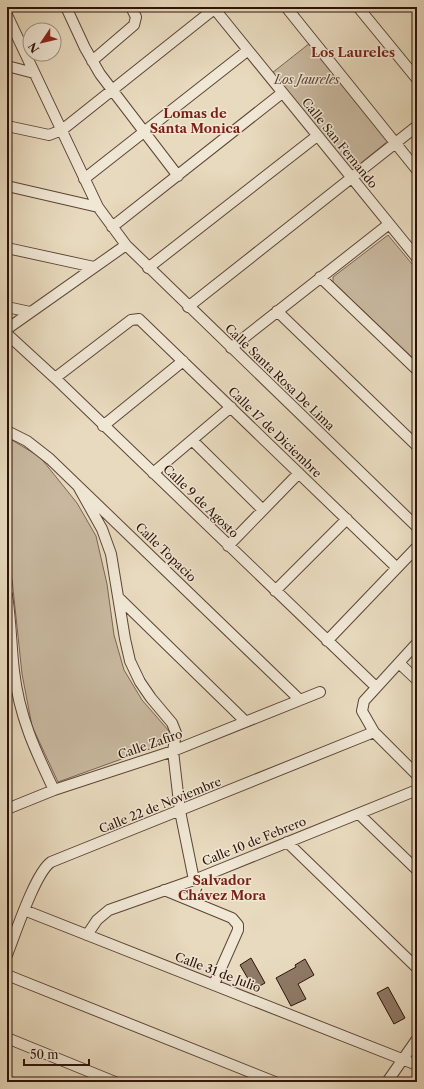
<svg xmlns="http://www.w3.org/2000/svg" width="424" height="1089" font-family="'Libre Caslon Text',serif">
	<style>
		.green { fill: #c8b89f; stroke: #7a6554 }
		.building { fill: #8e7a67; stroke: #2d1208 }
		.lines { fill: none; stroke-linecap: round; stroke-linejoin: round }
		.minor-casing { stroke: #5c4436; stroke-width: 12 }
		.minor { stroke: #f0e7d5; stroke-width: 10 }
		.labels { text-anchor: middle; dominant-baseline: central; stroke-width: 3; stroke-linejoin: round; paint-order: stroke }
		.park-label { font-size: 12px; font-style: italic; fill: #5c4435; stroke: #f0e7d5 }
		.street-label { font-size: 12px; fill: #2d1208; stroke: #f0e7d5 }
		.neighbourhood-label { font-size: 13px; font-weight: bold; fill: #7a1f14; stroke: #f0e7d5 }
	</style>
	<rect width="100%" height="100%" fill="#e8dabe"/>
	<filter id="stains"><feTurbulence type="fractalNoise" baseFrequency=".005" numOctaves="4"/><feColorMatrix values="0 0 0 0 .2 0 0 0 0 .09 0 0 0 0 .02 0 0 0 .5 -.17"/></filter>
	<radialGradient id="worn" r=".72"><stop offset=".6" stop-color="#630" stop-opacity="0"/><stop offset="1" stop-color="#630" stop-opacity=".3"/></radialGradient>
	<path class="green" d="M 310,43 L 388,141 L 351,171 L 272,73 Z
		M 388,235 L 417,270 L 417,362 L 333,282 L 333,277 Z
		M 7,437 L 40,457 L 77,503 L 96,536 L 107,584 L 114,635 L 124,670 L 142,700 L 169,731 L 166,743 L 58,782 L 32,726 L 22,674 L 12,579 L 7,568 Z"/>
	<path class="building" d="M 251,958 L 265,983 L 254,989 L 240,965 Z
		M 305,959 L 314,975 L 298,984 L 306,999 L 291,1006 L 276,978 L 296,967 L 295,965 Z
		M 388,987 L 405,1018 L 394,1024 L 377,993 Z"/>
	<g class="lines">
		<g class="minor-casing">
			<path id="minor" d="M 66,7 L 85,48 L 100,74 L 178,176
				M 213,7 L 417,258
				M 286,7 L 417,170
				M 358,7 L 417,79
				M 7,15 L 98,207 L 126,245 L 417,527
				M 92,61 L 134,25 L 136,17 L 131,7
				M 7,66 L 34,73
				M 7,126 L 49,135 L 62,130 L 214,9
				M 84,179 L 247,51
				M 7,186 L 98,207
				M 112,227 L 282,93
				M 7,248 L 94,267
				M 148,268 L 317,136
				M 320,277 L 417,370
				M 7,307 L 30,312
				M 188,307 L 417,126
				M 277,311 L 417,446
				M 7,329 L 126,245
				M 7,334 L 55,378 L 376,687
				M 231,348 L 389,224
				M 55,378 L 131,320 L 139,319 L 396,567
				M 103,426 L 183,361
				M 7,431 L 27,441 L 50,459 L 300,700
				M 193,441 L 263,510
				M 153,473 L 231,407
				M 78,486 L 102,529 L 111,554 L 125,639 L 130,661 L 140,682 L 151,698 L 172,723 L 176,733 L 173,751 L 180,811 L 194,880
				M 228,546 L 299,473
				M 275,591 L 347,519
				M 7,595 C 11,620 11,646 14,671 C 19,716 35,750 54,790
				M 119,598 L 245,721
				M 327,641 L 417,547
				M 417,643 L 364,701 L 362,711 L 374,732 L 417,775
				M 399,663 L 417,680
				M 7,809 L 54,790 L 173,751 L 320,692
				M 359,814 L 417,870
				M 287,842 L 417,968
				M 164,890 L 232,918 L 238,925 L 238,930 L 214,984
				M 24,910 L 417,1065
				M 87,935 L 97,920 L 109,910 L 194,880 L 417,790
				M 7,955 C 15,935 35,873 51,862 L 374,732
				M 7,975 L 275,1082
				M 7,1038 L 115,1082
				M 387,1082 L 417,1039"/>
		</g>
		<use href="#minor" class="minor"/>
	</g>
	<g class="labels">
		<g class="park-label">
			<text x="307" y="79">Los Jaureles</text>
		</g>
		<g class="street-label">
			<text transform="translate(340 143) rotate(51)">Calle San Fernando</text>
			<text transform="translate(280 377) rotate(44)">Calle Santa Rosa De Lima</text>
			<text transform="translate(275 432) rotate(44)">Calle 17 de Diciembre</text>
			<text transform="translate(201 501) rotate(44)">Calle 9 de Agosto</text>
			<text transform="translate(166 552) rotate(44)">Calle Topacio</text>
			<text transform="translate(150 744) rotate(-19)">Calle Zafiro</text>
			<text transform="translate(160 805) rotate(-22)">Calle 22 de Noviembre</text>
			<text transform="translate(254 841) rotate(-22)">Calle 10 de Febrero</text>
			<text transform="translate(218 972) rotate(21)">Calle 31 de Julio</text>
		</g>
		<g class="neighbourhood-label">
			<text x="353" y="52">Los Laureles</text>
			<text x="195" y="113">Lomas de<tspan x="195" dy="15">Santa Monica</tspan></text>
			<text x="222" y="880">Salvador<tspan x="222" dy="15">Chávez Mora</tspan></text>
		</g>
	</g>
	<rect width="424" height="1089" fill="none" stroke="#e8dabe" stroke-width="24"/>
	<rect x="8" y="8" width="408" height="1073" fill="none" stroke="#2d1208" stroke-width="2"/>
	<rect x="12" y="12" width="400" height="1065" fill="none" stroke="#2d1208"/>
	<g transform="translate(42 42) rotate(235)"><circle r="19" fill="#f0e7d5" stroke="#a29283"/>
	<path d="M0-3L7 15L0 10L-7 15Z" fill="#8f2418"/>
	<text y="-6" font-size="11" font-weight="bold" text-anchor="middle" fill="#2d1208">N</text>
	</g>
	<path d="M24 1059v6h65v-6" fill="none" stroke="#2d1208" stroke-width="2"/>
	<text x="30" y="1059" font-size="12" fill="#2d1208" stroke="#f0e7d5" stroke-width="3" paint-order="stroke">50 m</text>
	<rect width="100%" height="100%" filter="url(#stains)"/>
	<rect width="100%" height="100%" fill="url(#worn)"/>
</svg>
